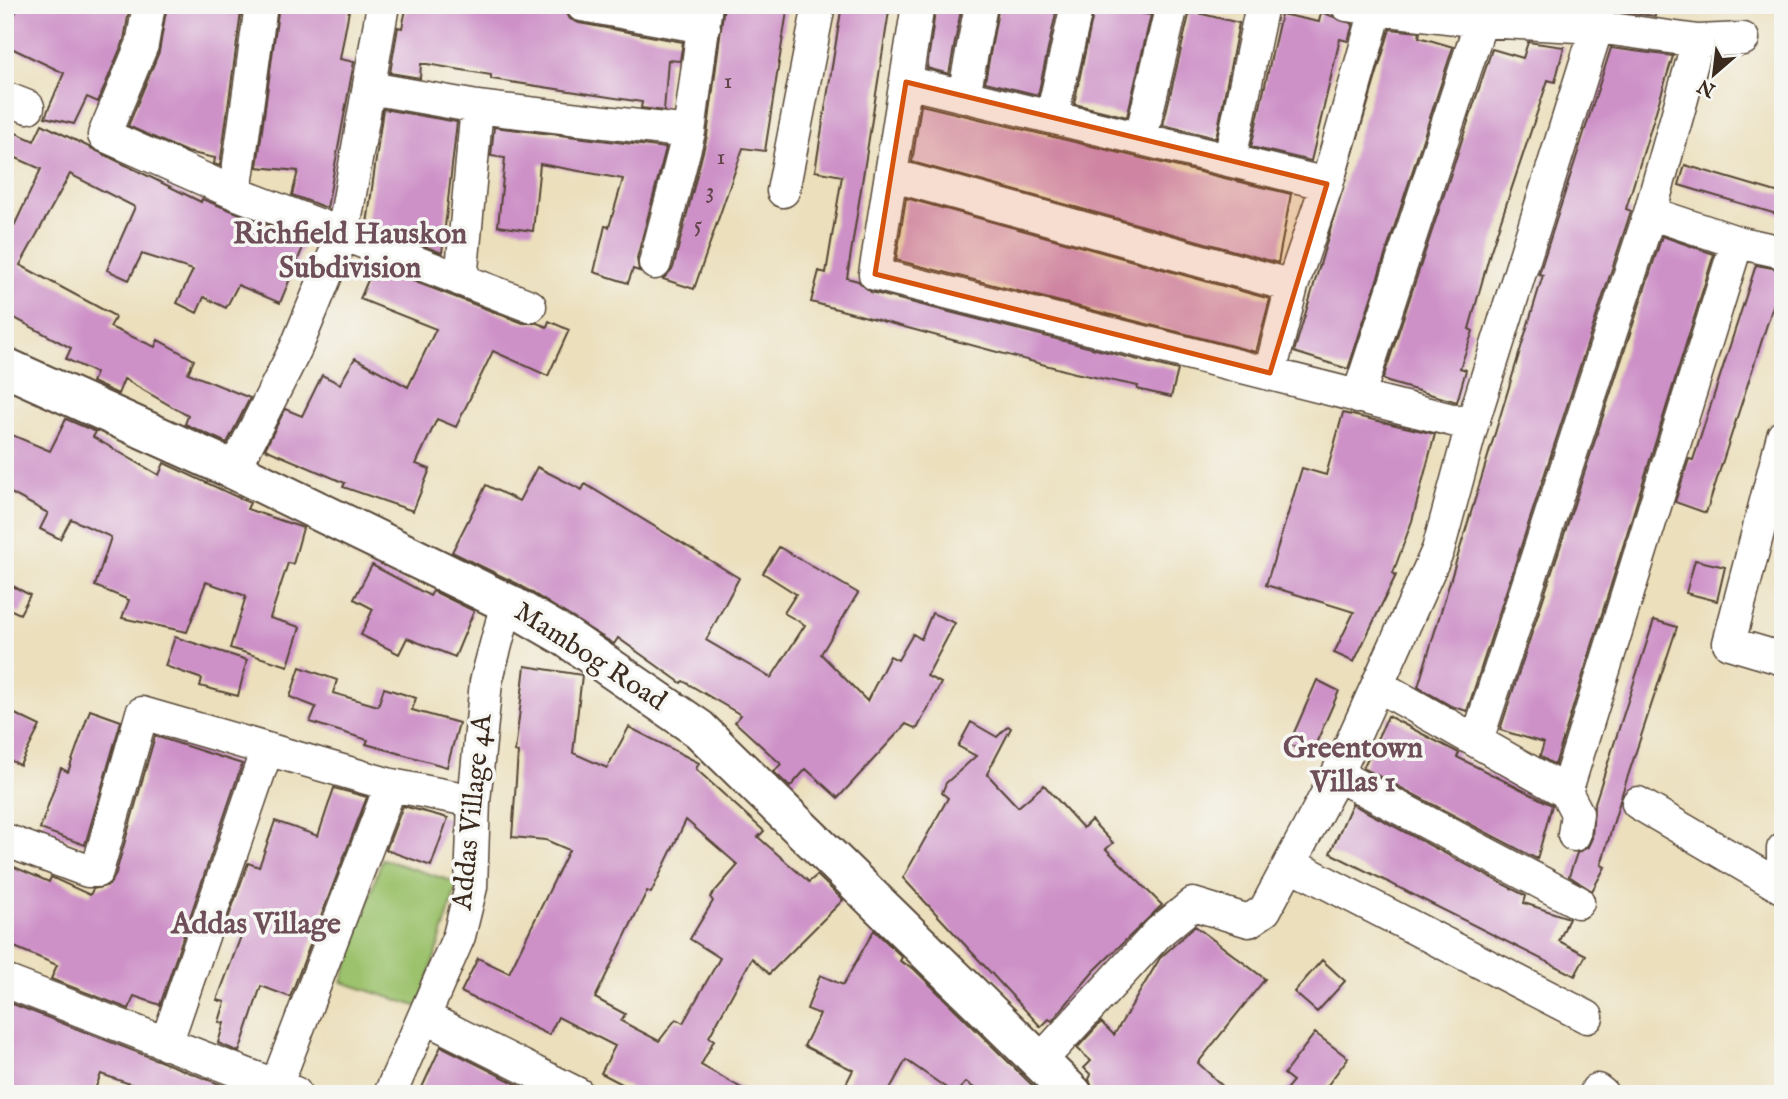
<svg xmlns="http://www.w3.org/2000/svg" width="1788" height="1099" font-family="'IM FELL English',serif">
	<style>
		.green { fill: #9cc26d; stroke: #6c7646; stroke-width: 2 }
		.building { fill: #cd91c7; fill-rule: evenodd }
		.lines { fill: none; stroke-linecap: round; stroke-linejoin: round }
		.minor-casing { stroke: #554536; stroke-width: 35 }
		.secondary-casing { stroke: #554536; stroke-width: 42 }
		.minor { stroke: #fff; stroke-width: 32 }
		.secondary { stroke: #fff; stroke-width: 38 }
		.marked { fill: #d7540e; fill-opacity: 0.2; stroke: #d7540e; stroke-width: 5; stroke-linejoin: round }
		.labels { text-anchor: middle; dominant-baseline: central; stroke-width: 7; stroke-linejoin: round; paint-order: stroke }
		.number-label { font-size: 24px; fill: #604448 }
		.street-label { font-size: 28px; fill: #3b2a1e; stroke: #f6f6f2 }
		.neighbourhood-label { font-size: 30px; font-weight: bold; fill: #6e4e59; stroke: #f6f6f2 }
	</style>
	<rect width="100%" height="100%" fill="#f6f6f2"/>
	<filter id="ink" filterUnits="userSpaceOnUse"><feTurbulence type="fractalNoise" baseFrequency=".0143" numOctaves="2"/><feDisplacementMap in="SourceGraphic" scale="14" xChannelSelector="R" yChannelSelector="G"/><feConvolveMatrix kernelMatrix="1 2 1 2 8 2 1 2 1" color-interpolation-filters="sRGB"/></filter>
	<filter id="wash" filterUnits="userSpaceOnUse"><feTurbulence type="fractalNoise" baseFrequency=".00686" numOctaves="4" result="noise"/><feDisplacementMap in="SourceGraphic" scale="28" xChannelSelector="R" yChannelSelector="G"/><feGaussianBlur stdDeviation="1.57" result="paint"/><feColorMatrix in="noise" values="0 0 0 0 0 0 0 0 0 0 0 0 0 0 0 0 0 1.4 0 .05"/><feComposite in="paint" operator="in"/></filter>
	<g filter="url(#wash)">
		<rect width="100%" height="100%" fill="#ebdfbc"/>
		<path class="green" d="M 382,859 L 458,883 L 419,1007 L 342,982 Z"/>
		<g id="blocks">
			<path class="building" d="M 19,5 L 130,5 L 124,40 L 98,102 L 87,97 L 74,124 L 45,117 L 64,73 L 5,45 L 5,35 Z
				M 167,5 L 212,10 L 213,5 L 242,5 L 220,166 L 214,164 L 215,158 L 187,152 L 128,126 L 159,52 Z
				M 279,5 L 350,5 L 340,59 L 354,62 L 327,208 L 292,195 L 298,171 L 257,167 Z
				M 407,5 L 547,5 L 564,8 L 570,19 L 579,23 L 683,42 L 680,61 L 668,60 L 664,111 L 641,108 L 642,102 L 491,79 L 491,75 L 427,64 L 421,64 L 420,78 L 390,73 L 398,27 L 402,28 Z
				M 724,5 L 788,5 L 765,151 L 743,148 L 694,289 L 663,279 L 673,268 L 707,136 Z
				M 842,5 L 890,5 L 847,278 L 858,281 L 871,292 L 1178,370 L 1171,397 L 1137,389 L 1138,386 L 1075,373 L 811,302 L 819,271 L 826,273 L 842,176 L 815,171 Z
				M 936,5 L 962,5 L 949,74 L 927,68 Z
				M 999,5 L 1024,5 L 1056,13 L 1038,95 L 985,82 Z
				M 1095,5 L 1151,15 L 1127,117 L 1074,104 Z
				M 1624,5 L 1656,5 L 1655,16 L 1622,12 Z
				M 1190,11 L 1239,23 L 1216,138 L 1163,125 Z
				M 1321,12 L 1353,24 L 1348,41 L 1340,39 L 1311,161 L 1251,147 L 1281,14 L 1319,22 Z
				M 1390,29 L 1420,32 L 1419,37 L 1453,47 L 1348,369 L 1294,352 Z
				M 1528,42 L 1564,47 L 1555,82 L 1548,80 L 1490,253 L 1469,329 L 1473,331 L 1460,368 L 1466,370 L 1457,402 L 1388,382 L 1383,379 L 1492,49 L 1523,58 Z
				M 1611,48 L 1673,56 L 1626,209 L 1631,211 L 1467,711 L 1451,706 L 1418,687 L 1543,275 L 1539,274 Z
				M 921,105 L 1291,194 L 1278,263 L 912,162 Z
				M 383,109 L 457,122 L 442,253 L 367,224 Z
				M 42,124 L 201,202 L 202,199 L 306,240 L 280,303 L 238,285 L 226,308 L 204,297 L 197,313 L 177,303 L 193,270 L 142,254 L 129,280 L 107,270 L 135,207 L 70,174 L 20,265 L 113,315 L 115,318 L 110,327 L 155,347 L 158,340 L 194,360 L 188,373 L 250,398 L 227,443 L 185,424 L 188,416 L 124,379 L 118,394 L 92,382 L 96,373 L 66,359 L 71,348 L 5,313 L 5,245 L 41,169 L 5,153 L 5,128 L 34,141 Z
				M 494,127 L 666,148 L 637,258 L 639,271 L 633,269 L 628,283 L 594,272 L 605,226 L 609,227 L 623,179 L 540,164 L 533,231 L 498,226 L 505,158 L 491,156 Z
				M 1685,165 L 1783,194 L 1783,216 L 1679,185 Z
				M 906,198 L 1270,299 L 1256,352 L 896,260 Z
				M 1662,236 L 1714,254 L 1555,765 L 1540,756 L 1544,743 L 1500,730 Z
				M 1756,265 L 1783,270 L 1783,275 L 1706,513 L 1675,502 L 1689,459 L 1693,460 Z
				M 374,266 L 523,323 L 537,323 L 547,327 L 549,321 L 569,330 L 548,376 L 493,351 L 456,427 L 437,419 L 416,464 L 430,469 L 413,511 L 343,487 L 345,483 L 265,449 L 285,409 L 302,416 L 322,375 L 340,384 L 355,358 L 408,387 L 436,329 L 360,299 Z
				M 1343,413 L 1435,434 L 1412,521 L 1393,573 L 1396,575 L 1354,662 L 1334,653 L 1354,612 L 1266,585 L 1302,468 L 1326,475 Z
				M 66,419 L 96,432 L 93,437 L 159,475 L 164,463 L 250,503 L 247,509 L 303,528 L 293,564 L 288,563 L 270,618 L 300,627 L 288,666 L 230,648 L 246,596 L 206,582 L 187,632 L 122,618 L 129,600 L 95,586 L 111,537 L 71,519 L 60,539 L 40,529 L 48,513 L 5,490 L 5,432 L 50,451 Z
				M 537,467 L 582,490 L 585,484 L 739,578 L 706,640 L 771,678 L 805,625 L 784,613 L 796,594 L 763,573 L 779,547 L 858,593 L 821,654 L 867,701 L 890,656 L 898,660 L 913,634 L 921,639 L 932,613 L 955,623 L 927,676 L 941,683 L 917,729 L 906,724 L 838,798 L 806,769 L 790,787 L 774,772 L 781,764 L 735,722 L 741,715 L 683,681 L 681,683 L 618,638 L 614,644 L 518,584 L 452,552 L 486,485 L 519,501 Z
				M 1695,560 L 1725,567 L 1717,601 L 1686,593 Z
				M 372,565 L 430,596 L 433,591 L 474,611 L 455,657 L 407,638 L 399,654 L 361,635 L 373,609 L 354,599 Z
				M 5,582 L 30,595 L 20,614 L 5,607 Z
				M 1654,620 L 1677,627 L 1622,794 L 1601,865 L 1605,867 L 1592,891 L 1569,876 L 1577,853 L 1588,847 L 1592,838 L 1594,806 Z
				M 175,637 L 247,660 L 238,696 L 200,686 L 202,679 L 165,666 Z
				M 525,666 L 582,675 L 573,753 L 607,768 L 629,727 L 699,763 L 696,769 L 764,831 L 758,837 L 809,882 L 817,875 L 843,900 L 769,974 L 752,958 L 709,1037 L 714,1040 L 701,1065 L 752,1094 L 641,1094 L 601,1073 L 615,1046 L 558,1017 L 549,1035 L 461,992 L 478,958 L 509,973 L 569,850 L 546,840 L 512,837 L 518,753 L 515,752 ZM 686,820 L 738,865 L 710,897 L 713,901 L 690,939 L 720,958 L 683,1023 L 676,1019 L 659,1041 L 621,1021 L 625,1014 L 595,998 L 647,891 L 651,893 Z
				M 300,667 L 337,680 L 333,693 L 378,706 L 384,688 L 416,698 L 412,710 L 459,723 L 447,767 L 366,744 L 368,740 L 310,722 L 316,707 L 290,697 Z
				M 1317,680 L 1339,691 L 1311,755 L 1289,744 Z
				M 90,710 L 121,721 L 85,845 L 40,829 L 61,768 L 68,772 Z
				M 15,714 L 40,726 L 20,765 L 5,758 L 5,736 Z
				M 1388,716 L 1459,753 L 1457,757 L 1552,805 L 1537,859 L 1363,768 Z
				M 971,722 L 997,737 L 1008,726 L 1011,728 L 987,774 L 1018,807 L 1044,785 L 1083,828 L 1091,820 L 1113,843 L 1106,849 L 1162,905 L 1094,971 L 1052,1021 L 1049,1019 L 1041,1027 L 903,878 L 948,798 L 942,793 L 946,783 L 976,756 L 958,746 Z
				M 155,736 L 242,764 L 160,1005 L 134,996 L 129,1009 L 51,979 L 57,965 L 5,943 L 5,863 L 49,882 L 51,877 L 90,895 L 93,889 L 109,885 L 115,876 Z
				M 334,788 L 367,797 L 290,997 L 261,986 L 239,1052 L 218,1043 L 224,1023 L 219,1022 L 225,1002 L 217,1000 L 241,936 L 224,930 L 248,863 L 259,867 L 275,821 L 318,836 Z
				M 1352,804 L 1526,896 L 1524,903 L 1569,918 L 1559,941 L 1586,955 L 1575,976 L 1330,853 Z
				M 403,806 L 448,818 L 431,866 L 386,850 Z
				M 1195,926 L 1265,979 L 1198,1063 L 1231,1094 L 1094,1094 L 1089,1079 L 1091,1075 L 1084,1068 L 1091,1061 L 1077,1048 L 1101,1022 L 1114,1035 L 1160,958 Z
				M 874,930 L 902,957 L 900,961 L 913,968 L 1041,1094 L 982,1094 L 966,1082 L 955,1094 L 906,1060 L 887,1094 L 841,1094 L 853,1070 L 804,1046 L 820,1014 L 807,1009 L 820,975 L 843,985 Z
				M 1322,960 L 1345,981 L 1317,1012 L 1294,992 Z
				M 5,1001 L 227,1087 L 225,1094 L 159,1094 L 101,1074 L 93,1094 L 5,1094 Z
				M 1315,1033 L 1348,1058 L 1321,1094 L 1282,1094 L 1293,1081 L 1284,1074 Z
				M 441,1046 L 536,1094 L 419,1094 Z"/>
		</g>
	</g>
	<g filter="url(#ink)">
		<use href="#blocks" fill-opacity="0" stroke="#554536" stroke-width="2"/>
		<g class="lines">
			<g class="minor-casing">
				<path id="minor" d="M 149,5 L 142,45 L 104,135 L 235,193 L 530,306
					M 582,5 L 704,27
					M 918,5 L 875,274 L 1472,425
					M 1347,5 L 1481,21 L 1597,27 L 1698,41 L 1743,39
					M 906,82 L 1327,184
					M 370,88 L 477,107 L 689,132
					M 964,95 L 981,5
					M 5,98 L 28,107
					M 1052,116 L 1077,5
					M 1141,137 L 1172,5
					M 1230,159 L 1262,5
					M 891,175 L 1292,286
					M 783,191 L 819,5
					M 235,193 L 261,5
					M 1650,213 L 1737,242 L 1782,252
					M 655,263 L 689,132 L 706,5
					M 461,280 L 477,107
					M 1270,373 L 1292,286 L 1327,184 L 1377,7
					M 1358,397 L 1481,21
					M 1783,436 L 1729,643 L 1783,659
					M 234,470 L 296,348 L 343,234 L 383,5
					M 1379,686 L 1566,792 L 1737,242
					M 1477,740 L 1650,213 L 1698,41
					M 1337,775 L 1578,902
					M 1566,792 L 1577,813 L 1574,835
					M 1638,803 L 1783,888
					M 5,840 L 88,871 L 97,871 L 142,713 L 391,785 L 474,801
					M 1783,849 L 1783,862
					M 1290,864 L 1587,1017
					M 5,981 L 295,1093
					M 424,1017 L 578,1094
					M 166,1044 L 267,749
					M 1041,1060 L 1159,932 L 1193,904 L 1249,921 L 1265,910 L 1337,775 L 1438,550 L 1472,425 L 1597,27 L 1598,5
					M 276,1086 L 391,785
					M 1597,1090 L 1602,1094
					M 390,1094 L 459,936 L 471,887 L 474,801 L 486,682 L 507,603"/>
			</g>
			<g class="secondary-casing">
				<path id="secondary" d="M 5,367 L 234,470 L 507,603 L 564,636 L 699,729 L 1073,1094"/>
			</g>
			<use href="#minor" class="minor"/>
			<use href="#secondary" class="secondary"/>
		</g>
	</g>
	<path class="marked" d="M 906,82 L 1327,184 L 1270,373 L 875,274 Z"/>
	<g class="labels">
		<g class="number-label">
			<text x="728" y="81">1</text>
			<text x="721" y="157">1</text>
			<text x="710" y="191">3</text>
			<text x="698" y="225">5</text>
		</g>
		<g class="street-label">
			<text transform="translate(590 657) rotate(33)">Mambog Road</text>
			<text transform="translate(473 812) rotate(-84)">Addas Village 4A</text>
		</g>
		<g class="neighbourhood-label">
			<text x="350" y="235">Richfield Hauskon<tspan x="350" dy="34">Subdivision</tspan></text>
			<text x="1353" y="749">Greentown<tspan x="1353" dy="34">Villas 1</tspan></text>
			<text x="256" y="925">Addas Village</text>
		</g>
	</g>
	<rect width="1788" height="1099" fill="none" stroke="#f6f6f2" stroke-width="28"/>
	<g transform="translate(1714 74) rotate(208)" stroke="#f6f6f2" stroke-width="5" paint-order="stroke">
	<path d="M0-5L12 26L0 18L-12 26Z" fill="#3b2a1e"/>
	<text y="-10" font-size="19" font-weight="bold" text-anchor="middle" fill="#3b2a1e">N</text>
	</g>
</svg>
